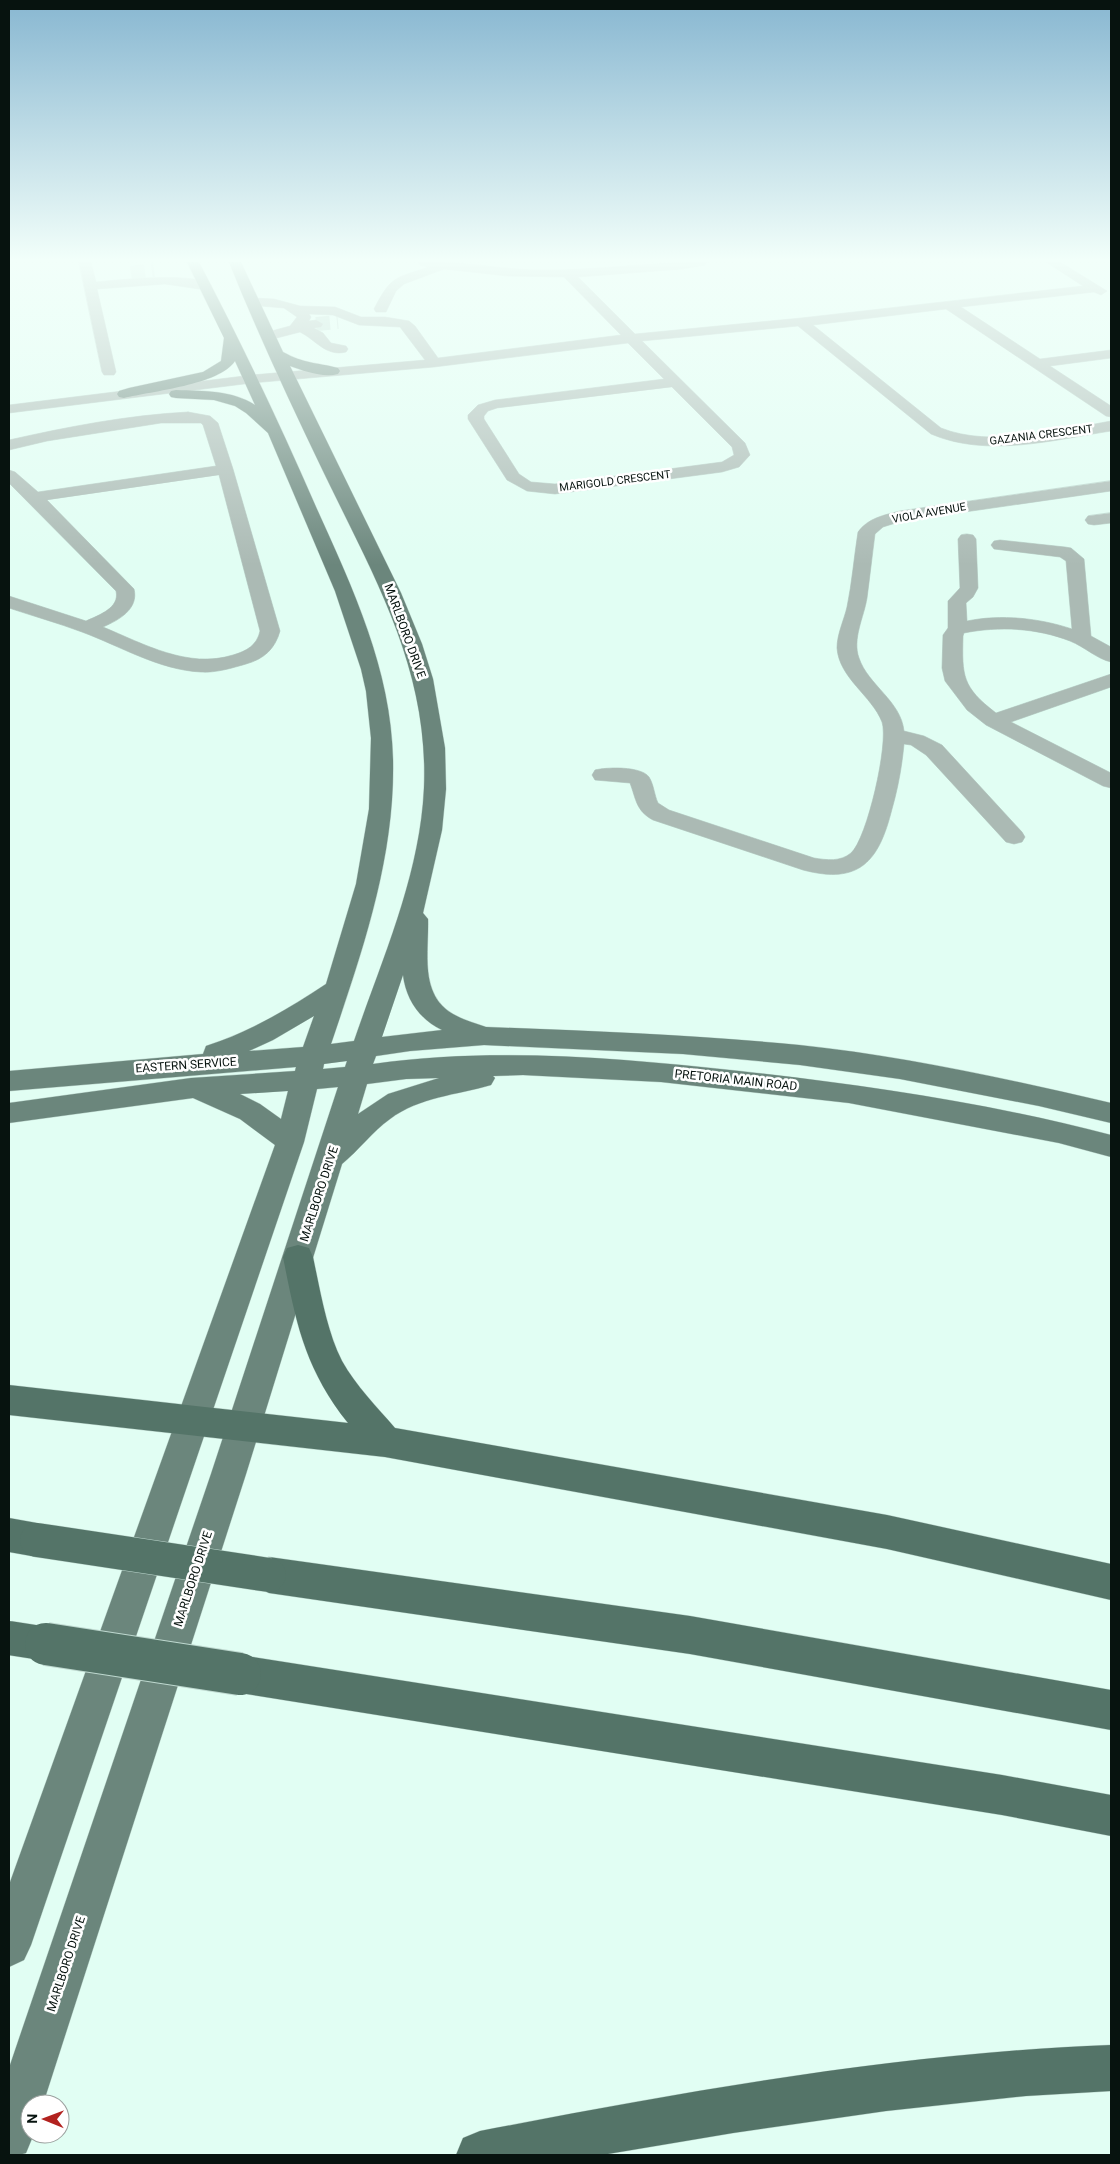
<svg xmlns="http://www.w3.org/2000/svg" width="1120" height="2164" font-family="Roboto,sans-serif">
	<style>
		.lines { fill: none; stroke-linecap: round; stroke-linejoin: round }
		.minor-tunnel { stroke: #c0dbd1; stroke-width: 14; stroke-dasharray: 14 7; stroke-linecap: butt }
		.minor-casing { stroke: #bed8cf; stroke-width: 1 }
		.major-casing { stroke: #bed8cf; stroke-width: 1 }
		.highway-casing { stroke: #bed8cf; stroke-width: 1 }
		.minor { fill: #abbab4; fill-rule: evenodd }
		.major { fill: #6b867c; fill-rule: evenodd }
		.highway { fill: #547468; fill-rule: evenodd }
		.highway-bridge-far1-casing { stroke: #bed8cf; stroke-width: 35; stroke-linecap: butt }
		.highway-bridge-casing { stroke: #bed8cf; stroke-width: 44; stroke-linecap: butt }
		.highway-bridge-far1 { stroke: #547468; stroke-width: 34 }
		.highway-bridge { stroke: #547468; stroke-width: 42 }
		.labels { text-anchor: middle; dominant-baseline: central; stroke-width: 5; stroke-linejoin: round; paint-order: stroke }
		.far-street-label { font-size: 11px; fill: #07130f; stroke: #fff }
		.street-label { font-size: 12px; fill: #07130f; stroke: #fff }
	</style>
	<rect width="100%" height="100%" fill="#e1fef3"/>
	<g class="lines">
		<path class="minor-tunnel" d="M 131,273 L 154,270
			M 316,324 L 338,322"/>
		<g class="minor-casing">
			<path id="minor" d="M 79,262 L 91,262 L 96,282 C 117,280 199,271 212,286 L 206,290 L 165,284 L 97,289 L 116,372 L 114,375 L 104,375 L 102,372 Z
				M 418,262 C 457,260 496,269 536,270 C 593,271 650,262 707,262 L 705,265 L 682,269 L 578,277 L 635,334 L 801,318 L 1083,286 L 1046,262 L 1060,262 L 1107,291 L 1101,295 L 1094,292 L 961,307 L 1040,359 L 1111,350 L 1111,358 L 1050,366 L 1111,406 L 1111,417 L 1106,416 L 946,309 L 813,325 L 941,428 C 991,448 1060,430 1111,421 L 1111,431 C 1053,440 987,458 931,434 L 798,326 L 642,341 L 745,443 L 750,455 L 739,467 L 722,472 L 555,494 L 527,491 L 507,480 L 468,419 L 468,415 L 478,405 L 495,400 L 664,379 L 628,343 L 434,367 L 252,383 L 9,413 L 9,405 L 252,375 L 425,360 L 400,327 L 359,325 L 333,315 L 309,314 L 311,317 L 309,321 L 316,320 L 323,324 L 321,327 L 314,328 L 323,333 L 331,343 L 346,346 L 348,349 L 346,352 C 326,357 316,340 300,332 L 269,340 L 264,339 L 262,336 L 264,333 L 290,326 L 297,317 L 284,308 L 248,305 L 247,302 L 253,298 L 274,299 L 300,306 L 335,307 L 361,317 L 385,317 L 409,321 L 415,326 L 438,358 L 621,335 L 564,277 L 508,276 L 444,269 L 404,284 L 396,291 L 386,312 L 376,312 L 374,309 C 391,276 395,278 429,267 L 420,265 ZM 672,387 L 732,447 L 734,455 L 722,462 L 555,484 L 531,482 L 519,474 L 484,419 L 484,416 L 488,411 L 497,408 Z
				M 188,412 L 210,416 L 218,423 L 233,469 L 280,631 C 275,649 264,659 246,664 C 232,668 216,673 201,672 C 159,670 120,646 82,632 C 58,623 33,616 9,608 L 9,596 L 86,621 C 99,615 120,608 116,591 L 9,483 L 9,470 L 15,472 L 38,492 L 216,466 L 203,425 L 201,423 L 161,423 L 47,441 L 9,450 L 9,440 C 67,427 128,415 188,412 ZM 219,475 L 260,631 C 257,645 247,651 233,655 C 188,669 144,644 103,627 C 119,620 139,609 134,589 L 47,500 Z
				M 1111,481 L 1111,491 L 902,521 L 883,527 L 875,534 C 872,555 870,577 867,598 C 864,617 852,639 859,658 C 868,685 901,701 904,731 L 924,736 L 942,745 L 1022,832 L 1025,837 L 1022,842 L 1014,844 L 1006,842 L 926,755 L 911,745 L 904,744 C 902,766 898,788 892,809 C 879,861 860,885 803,870 L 653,820 C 636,811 636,799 630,783 L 595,780 L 592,775 L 595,770 C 607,767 641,766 649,777 C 654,785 654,794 658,803 L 669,810 L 814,858 C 827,860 840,862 851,853 C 867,839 889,743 882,722 C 872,696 839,678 837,648 C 837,634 844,620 847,607 C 852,583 854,557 858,532 C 868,518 884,515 900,511 Z
				M 1111,513 L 1111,523 L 1094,525 L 1088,524 L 1085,520 L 1088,516 Z
				M 967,534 L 973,535 L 976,539 L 978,588 L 973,597 L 966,603 L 967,621 C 1001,614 1039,618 1072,629 L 1066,561 L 1060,557 L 994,549 L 991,545 L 994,541 L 1000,540 L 1065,547 L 1071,548 L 1084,559 L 1091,636 L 1111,647 L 1111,662 C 1097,659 1085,647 1070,641 C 1037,628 999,626 964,633 L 963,636 C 962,676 962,687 996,713 L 1111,674 L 1111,687 L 1011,722 L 1111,773 L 1111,788 L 1103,786 L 986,725 L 967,710 L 945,681 L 942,668 L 943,635 L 948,628 L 948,601 L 960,588 L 958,539 L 961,535 Z"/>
		</g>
		<g class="major-casing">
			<path id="major" d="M 187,262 L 199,262 C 241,342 280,424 316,507 C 353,589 391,669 393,760 C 395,859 362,952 331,1044 L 354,1041 C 382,959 420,876 424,788 C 429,668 373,575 323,471 C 290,402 257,332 229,262 L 241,262 L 283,352 C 305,364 315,362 338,368 L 340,371 L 338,374 C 323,378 304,371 290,366 L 401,593 L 422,644 L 433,679 L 445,748 L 446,789 L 442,830 L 423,913 L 428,919 C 429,952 419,994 453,1014 C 463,1020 475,1023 486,1027 C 590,1031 695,1035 799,1045 C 904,1056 1008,1079 1111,1103 L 1111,1123 L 1039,1106 L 900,1079 L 800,1065 L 683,1054 L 484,1045 L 410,1051 L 376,1056 L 373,1064 C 494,1047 618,1058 739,1071 C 864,1085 989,1103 1111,1135 L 1111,1157 L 1059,1143 L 849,1103 L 661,1082 L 523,1075 L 493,1076 L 495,1078 L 491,1085 C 457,1095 419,1097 390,1119 C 372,1132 359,1150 342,1164 L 246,1474 L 43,2104 L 30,2104 L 30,2134 L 33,2134 L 33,2136 L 26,2153 L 19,2155 L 9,2155 L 9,2068 L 211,1474 L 338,1087 L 317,1089 L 304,1142 L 31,1945 L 24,1960 L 9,1967 L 9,1885 L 275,1145 L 240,1119 L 193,1098 L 9,1123 L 9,1103 L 191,1078 L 295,1071 L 296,1067 L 9,1091 L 9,1071 L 203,1054 L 206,1046 C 250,1032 288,1009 326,984 L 356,884 L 369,809 L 371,738 L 366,691 L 361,669 L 335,591 L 268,433 L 246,413 L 235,406 L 214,400 L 176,398 L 171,397 L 169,394 L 171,391 L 176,390 C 203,391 232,390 255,405 L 235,361 C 219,385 152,391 124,398 L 119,397 L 117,394 L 119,391 L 129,388 L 203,372 L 221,361 L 224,338 ZM 403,975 C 406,999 419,1019 442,1030 L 382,1037 ZM 314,1016 L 303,1047 L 249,1051 L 273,1040 ZM 347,1061 L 345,1067 L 323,1069 L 324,1064 ZM 439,1078 L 388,1094 L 358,1114 L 367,1084 L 406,1079 ZM 288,1091 L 281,1119 L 260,1104 L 240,1094 Z"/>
		</g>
		<g class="highway-casing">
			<path id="highway" d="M 298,1245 L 309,1248 L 313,1257 C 320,1290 327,1332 342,1361 C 356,1386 377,1407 395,1428 L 887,1515 L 1111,1564 L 1111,1600 L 887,1549 L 385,1457 L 9,1415 L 9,1385 L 348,1423 C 305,1369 296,1323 283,1257 L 287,1248 Z
				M 9,1518 L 37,1523 L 50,1528 L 55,1540 L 50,1552 L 37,1557 L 9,1552 Z
				M 269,1557 L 690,1616 L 1111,1690 L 1111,1730 L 690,1654 L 269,1593 L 256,1587 L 251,1575 L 256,1563 Z
				M 240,1655 L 1002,1775 L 1111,1795 L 1111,1836 L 1002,1815 L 240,1693 L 226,1688 L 221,1674 L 226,1660 Z
				M 1111,2045 L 1111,2091 L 1026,2096 L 886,2111 L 733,2133 L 602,2155 L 456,2155 L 463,2138 L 480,2131 C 688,2091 899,2053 1111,2045 Z"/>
		</g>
		<use href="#minor" class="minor"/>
		<use href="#major" class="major"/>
		<use href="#highway" class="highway"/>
		<g class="highway-bridge-far1-casing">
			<path id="highway-bridge-far1" d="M 37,1540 L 269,1575
				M 9,1638 L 54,1645"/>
		</g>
		<g class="highway-bridge-casing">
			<path id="highway-bridge" d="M 46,1644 L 240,1674"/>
		</g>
		<use href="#highway-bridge-far1" class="highway-bridge-far1"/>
		<use href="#highway-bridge" class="highway-bridge"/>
	</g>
	<linearGradient id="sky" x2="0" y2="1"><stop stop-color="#88b7d1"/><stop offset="0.46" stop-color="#f2fffa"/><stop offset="1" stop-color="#f2fffa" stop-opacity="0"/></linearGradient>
	<rect width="1120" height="565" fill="url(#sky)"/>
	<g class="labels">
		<g class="far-street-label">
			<text transform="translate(1041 435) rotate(-7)">GAZANIA CRESCENT</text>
			<text transform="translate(615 481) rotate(-7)">MARIGOLD CRESCENT</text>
			<text transform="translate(929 513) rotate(-10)">VIOLA AVENUE</text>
		</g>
		<g class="street-label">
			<text transform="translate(405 631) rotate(70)">MARLBORO DRIVE</text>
			<text transform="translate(186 1065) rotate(-4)">EASTERN SERVICE</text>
			<text transform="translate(736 1080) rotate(6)">PRETORIA MAIN ROAD</text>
			<text transform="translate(319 1194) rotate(-72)">MARLBORO DRIVE</text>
			<text transform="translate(193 1579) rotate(-72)">MARLBORO DRIVE</text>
			<text transform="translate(66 1964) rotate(-72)">MARLBORO DRIVE</text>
		</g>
	</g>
	<rect width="1120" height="2164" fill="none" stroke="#07130f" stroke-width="20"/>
	<g transform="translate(45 2119) rotate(271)"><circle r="24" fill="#ffffff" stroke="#9ca19f"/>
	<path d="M0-4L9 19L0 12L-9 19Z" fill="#b2221f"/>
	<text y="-8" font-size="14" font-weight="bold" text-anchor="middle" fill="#07130f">N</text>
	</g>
</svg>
